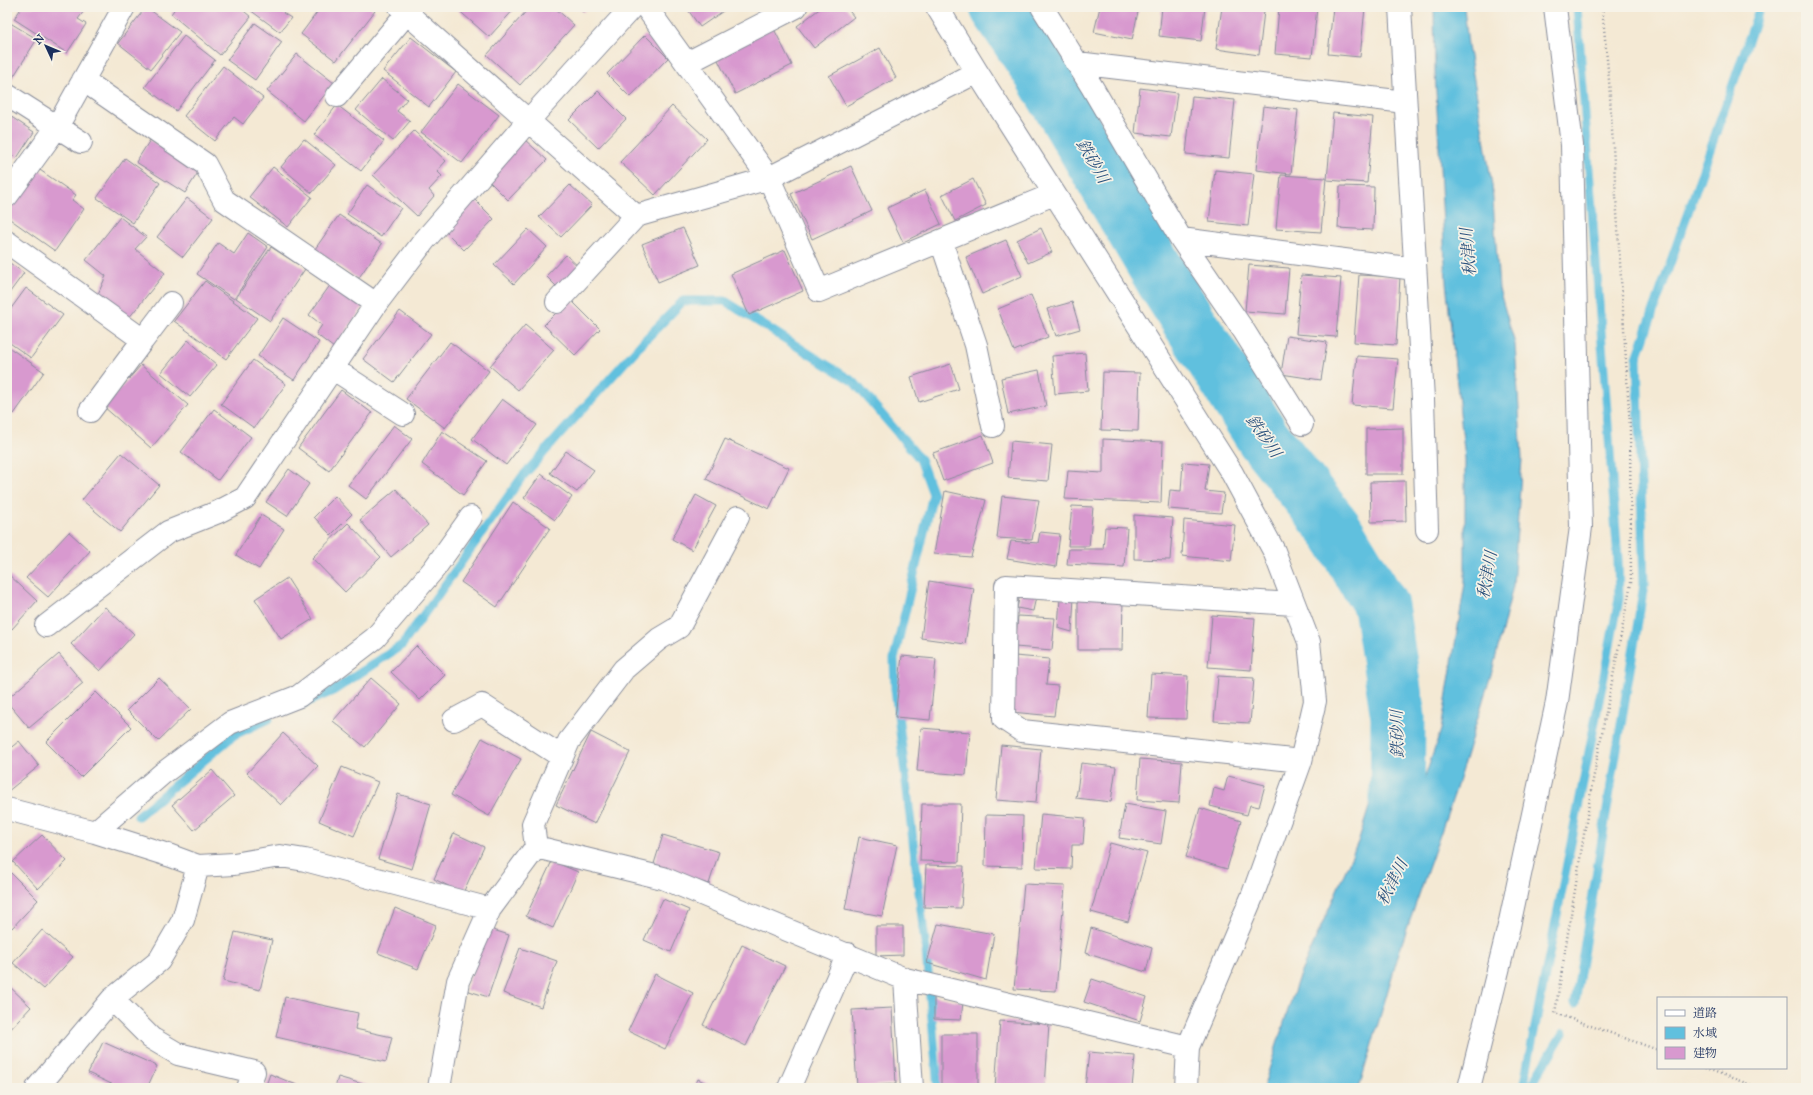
<svg xmlns="http://www.w3.org/2000/svg" width="1813" height="1095" font-family="'IM FELL Great Primer','Noto Serif JP',serif">
	<style>
		.water { fill: #60c0de; stroke: #3e789e }
		.lines { fill: none; stroke-linecap: round; stroke-linejoin: round }
		.stream { stroke: #60c0de; stroke-width: 9 }
		.river { stroke: #60c0de; stroke-width: 55 }
		.building { fill: #d899cf }
		.minor-casing { stroke: #888c99; stroke-width: 24 }
		.path { stroke: #888c99; stroke-width: 2.5; stroke-dasharray: 1 3; stroke-linecap: butt }
		.minor { stroke: #fff; stroke-width: 22 }
		.labels { text-anchor: middle; dominant-baseline: central; stroke-width: 3.5; stroke-linejoin: round; paint-order: stroke }
		.water-label { font-size: 16px; font-style: italic; fill: #2c537e; stroke: #f7f3e8 }
	</style>
	<rect width="100%" height="100%" fill="#f7f3e8"/>
	<filter id="ink" filterUnits="userSpaceOnUse"><feTurbulence type="fractalNoise" baseFrequency=".025" numOctaves="2"/><feDisplacementMap in="SourceGraphic" scale="8" xChannelSelector="R" yChannelSelector="G"/><feConvolveMatrix kernelMatrix="1 2 1 2 8 2 1 2 1" color-interpolation-filters="sRGB"/></filter>
	<filter id="wash" filterUnits="userSpaceOnUse"><feTurbulence type="fractalNoise" baseFrequency=".012" numOctaves="4" result="noise"/><feDisplacementMap in="SourceGraphic" scale="16" xChannelSelector="R" yChannelSelector="G"/><feGaussianBlur stdDeviation="0.9" result="paint"/><feColorMatrix in="noise" values="0 0 0 0 0 0 0 0 0 0 0 0 0 0 0 0 0 1.4 0 .05"/><feComposite in="paint" operator="in"/></filter>
	<g filter="url(#wash)">
		<rect width="100%" height="100%" fill="#f4e9d4"/>
		<path class="water" d="M 1434,7 L 1464,7 L 1468,45 L 1492,185 L 1499,289 L 1515,344 L 1522,459 L 1513,586 L 1493,668 L 1455,792 L 1401,946 L 1359,1088 L 1263,1088 L 1298,979 L 1358,842 L 1377,782 L 1423,783 L 1441,730 L 1465,583 L 1465,459 L 1446,282 L 1435,71 Z"/>
		<g class="lines">
			<path class="stream" d="M 301,705 L 333,691 L 402,645 L 522,477 L 643,342 L 683,301 L 725,301 L 854,382 L 920,459 L 933,494 L 894,659 L 895,689 L 926,951 L 938,1088
				M 138,816 L 234,735 L 269,719
				M 1575,1003 L 1644,585 L 1637,358 L 1760,7
				M 1523,1088 L 1619,599 L 1618,560 L 1577,7
				M 1530,1088 L 1563,1033"/>
			<path class="river" d="M 997,7 L 1041,73 L 1164,282 L 1264,439 L 1335,529 L 1381,606 L 1398,717 L 1397,808 L 1388,858"/>
		</g>
		<g id="blocks">
			<path class="building" d="M 22,7 L 87,7 L 78,19 L 86,24 L 67,53 L 14,19 Z
				M 146,7 L 180,32 L 151,69 L 118,43 Z
				M 176,7 L 239,7 L 251,17 L 220,55 L 171,14 Z
				M 246,7 L 287,7 L 283,13 L 291,18 L 280,32 Z
				M 321,7 L 370,7 L 375,11 L 336,61 L 301,34 Z
				M 455,7 L 516,7 L 489,37 Z
				M 530,7 L 554,7 L 574,25 L 520,85 L 487,55 Z
				M 578,7 L 589,7 L 583,12 Z
				M 686,7 L 729,7 L 700,27 Z
				M 822,7 L 846,7 L 854,17 L 814,48 L 797,26 Z
				M 1100,7 L 1139,7 L 1132,40 L 1094,32 Z
				M 1162,7 L 1205,7 L 1201,41 L 1159,36 Z
				M 1222,7 L 1264,11 L 1259,55 L 1216,49 Z
				M 1279,7 L 1317,7 L 1312,57 L 1275,54 Z
				M 1333,7 L 1365,8 L 1360,57 L 1328,54 Z
				M 7,21 L 37,39 L 7,87 Z
				M 255,23 L 282,42 L 255,80 L 227,60 Z
				M 773,27 L 792,65 L 735,94 L 716,56 Z
				M 645,35 L 668,58 L 630,97 L 607,74 Z
				M 184,36 L 215,60 L 176,111 L 145,87 Z
				M 411,37 L 456,72 L 429,107 L 383,71 Z
				M 880,48 L 896,78 L 846,106 L 829,76 Z
				M 297,54 L 334,83 L 304,121 L 267,91 Z
				M 223,66 L 263,98 L 243,124 L 234,117 L 215,141 L 184,116 Z
				M 382,79 L 407,99 L 397,111 L 410,121 L 393,141 L 356,110 Z
				M 458,84 L 499,115 L 462,163 L 421,132 Z
				M 1140,88 L 1177,93 L 1171,137 L 1135,133 Z
				M 598,91 L 626,119 L 598,148 L 569,120 Z
				M 1192,96 L 1235,100 L 1229,158 L 1186,154 Z
				M 337,105 L 384,141 L 361,171 L 314,135 Z
				M 672,106 L 707,139 L 655,195 L 620,162 Z
				M 1263,106 L 1298,110 L 1291,174 L 1256,170 Z
				M 1333,113 L 1373,117 L 1367,183 L 1327,180 Z
				M 7,114 L 34,132 L 17,158 L 7,152 Z
				M 414,131 L 446,161 L 437,171 L 442,176 L 429,190 L 434,196 L 417,216 L 373,175 Z
				M 304,139 L 336,165 L 312,193 L 281,167 Z
				M 524,139 L 547,160 L 508,200 L 486,178 Z
				M 150,140 L 199,171 L 185,193 L 136,162 Z
				M 125,158 L 160,183 L 133,223 L 97,198 Z
				M 851,166 L 872,211 L 812,239 L 791,194 Z
				M 273,167 L 312,197 L 288,227 L 249,197 Z
				M 37,168 L 76,195 L 72,200 L 84,209 L 55,251 L 7,217 L 7,211 Z
				M 1215,170 L 1254,174 L 1248,226 L 1209,222 Z
				M 1281,175 L 1326,178 L 1321,232 L 1276,229 Z
				M 973,179 L 986,205 L 955,221 L 942,195 Z
				M 367,185 L 401,208 L 381,237 L 347,214 Z
				M 570,185 L 592,205 L 561,237 L 539,217 Z
				M 1340,186 L 1374,187 L 1373,230 L 1338,228 Z
				M 925,190 L 941,224 L 903,242 L 887,208 Z
				M 472,197 L 494,219 L 464,250 L 442,228 Z
				M 187,198 L 213,218 L 183,257 L 157,237 Z
				M 339,215 L 382,244 L 358,279 L 315,249 Z
				M 120,217 L 146,237 L 135,249 L 165,273 L 128,319 L 98,294 L 106,276 L 86,260 Z
				M 683,228 L 700,265 L 658,282 L 642,244 Z
				M 1041,228 L 1052,252 L 1028,263 L 1017,240 Z
				M 528,229 L 547,247 L 514,284 L 494,265 Z
				M 248,233 L 268,247 L 234,299 L 197,274 L 218,243 L 234,254 Z
				M 1006,240 L 1022,276 L 982,294 L 966,257 Z
				M 271,247 L 305,269 L 270,321 L 236,298 Z
				M 785,250 L 803,291 L 749,315 L 731,274 Z
				M 566,255 L 581,269 L 561,291 L 546,276 Z
				M 7,261 L 24,273 L 7,296 Z
				M 1249,265 L 1289,268 L 1285,314 L 1245,311 Z
				M 1301,275 L 1341,278 L 1336,337 L 1296,334 Z
				M 1359,275 L 1400,277 L 1396,345 L 1354,342 Z
				M 205,281 L 257,318 L 226,359 L 174,321 Z
				M 331,284 L 363,307 L 334,348 L 316,334 L 322,325 L 309,315 Z
				M 26,288 L 63,315 L 31,358 L 7,341 L 7,314 Z
				M 1031,295 L 1048,337 L 1014,351 L 998,309 Z
				M 570,299 L 600,329 L 575,355 L 544,325 Z
				M 1072,302 L 1080,329 L 1056,336 L 1047,309 Z
				M 400,311 L 431,334 L 394,382 L 363,359 Z
				M 283,318 L 319,342 L 294,380 L 258,356 Z
				M 525,325 L 554,350 L 518,390 L 490,366 Z
				M 1287,336 L 1327,342 L 1321,380 L 1281,374 Z
				M 188,340 L 217,365 L 190,397 L 161,373 Z
				M 450,342 L 489,371 L 445,428 L 406,399 Z
				M 7,346 L 44,372 L 14,414 L 7,409 Z
				M 1085,353 L 1088,391 L 1055,394 L 1052,356 Z
				M 1357,356 L 1398,359 L 1393,408 L 1352,405 Z
				M 253,360 L 286,384 L 254,428 L 221,404 Z
				M 951,364 L 959,389 L 919,402 L 911,377 Z
				M 141,365 L 188,405 L 151,448 L 104,407 Z
				M 1039,370 L 1046,406 L 1008,414 L 1001,378 Z
				M 1103,372 L 1140,373 L 1138,431 L 1101,430 Z
				M 341,390 L 372,413 L 329,471 L 298,448 Z
				M 502,399 L 537,425 L 506,465 L 472,439 Z
				M 214,409 L 251,437 L 218,480 L 181,452 Z
				M 394,425 L 412,439 L 366,499 L 348,485 Z
				M 1403,428 L 1403,474 L 1366,474 L 1366,429 Z
				M 442,431 L 487,461 L 463,495 L 422,464 Z
				M 983,435 L 993,463 L 943,481 L 933,453 Z
				M 725,439 L 789,468 L 769,509 L 706,479 Z
				M 1103,439 L 1163,442 L 1161,503 L 1065,499 L 1068,471 L 1103,473 Z
				M 1011,441 L 1052,445 L 1048,481 L 1008,478 Z
				M 566,451 L 594,470 L 577,492 L 550,473 Z
				M 121,453 L 159,485 L 120,532 L 82,500 Z
				M 1183,462 L 1209,464 L 1205,491 L 1224,493 L 1221,513 L 1168,509 L 1170,490 L 1181,491 Z
				M 289,469 L 309,484 L 287,516 L 266,502 Z
				M 541,474 L 572,497 L 555,520 L 524,498 Z
				M 1405,481 L 1406,521 L 1371,522 L 1370,482 Z
				M 396,489 L 428,525 L 391,557 L 360,520 Z
				M 945,491 L 986,500 L 971,557 L 934,554 Z
				M 696,495 L 716,506 L 692,550 L 672,539 Z
				M 335,496 L 352,514 L 331,535 L 314,517 Z
				M 1002,496 L 1039,500 L 1032,540 L 997,538 Z
				M 513,502 L 550,528 L 497,607 L 461,582 Z
				M 1072,506 L 1093,507 L 1089,546 L 1068,546 Z
				M 261,515 L 284,529 L 259,569 L 236,555 Z
				M 1134,515 L 1173,518 L 1170,560 L 1134,559 Z
				M 1184,520 L 1235,525 L 1231,561 L 1182,556 Z
				M 348,523 L 381,557 L 345,592 L 312,558 Z
				M 1105,527 L 1127,528 L 1124,567 L 1067,564 L 1069,549 L 1103,549 Z
				M 69,532 L 90,551 L 48,597 L 26,578 Z
				M 1040,532 L 1060,534 L 1056,567 L 1007,559 L 1011,541 L 1038,543 Z
				M 7,573 L 37,601 L 12,629 L 7,625 Z
				M 287,578 L 313,619 L 281,639 L 255,599 Z
				M 929,581 L 974,588 L 965,644 L 921,638 Z
				M 1021,590 L 1037,592 L 1033,611 L 1017,608 Z
				M 1074,597 L 1072,632 L 1058,628 L 1060,598 Z
				M 1078,597 L 1123,597 L 1122,650 L 1078,650 Z
				M 105,607 L 134,634 L 100,671 L 71,644 Z
				M 1212,615 L 1255,618 L 1251,670 L 1208,667 Z
				M 1018,616 L 1055,618 L 1052,650 L 1015,647 Z
				M 416,646 L 445,675 L 420,700 L 391,672 Z
				M 59,654 L 83,683 L 29,728 L 7,702 L 7,699 Z
				M 902,656 L 936,659 L 930,720 L 895,717 Z
				M 1015,656 L 1049,659 L 1046,685 L 1058,686 L 1054,716 L 1011,712 Z
				M 1151,674 L 1188,676 L 1186,719 L 1148,718 Z
				M 1218,676 L 1254,678 L 1250,723 L 1214,721 Z
				M 159,678 L 191,709 L 158,741 L 127,710 Z
				M 371,678 L 401,704 L 365,747 L 333,721 Z
				M 96,692 L 131,727 L 81,777 L 46,742 Z
				M 921,728 L 970,732 L 966,775 L 917,771 Z
				M 591,732 L 630,752 L 595,824 L 556,805 Z
				M 283,733 L 318,766 L 281,805 L 247,773 Z
				M 482,738 L 521,759 L 489,816 L 451,795 Z
				M 19,741 L 39,766 L 7,792 L 7,751 Z
				M 1001,745 L 1041,749 L 1036,803 L 996,800 Z
				M 1140,759 L 1182,762 L 1179,803 L 1137,800 Z
				M 1081,763 L 1116,767 L 1111,802 L 1076,798 Z
				M 342,767 L 378,782 L 354,836 L 319,821 Z
				M 212,770 L 234,796 L 194,830 L 172,805 Z
				M 1228,776 L 1265,785 L 1259,807 L 1250,805 L 1247,815 L 1210,806 L 1214,788 L 1224,791 Z
				M 398,794 L 431,804 L 412,869 L 378,859 Z
				M 922,804 L 961,804 L 959,862 L 920,861 Z
				M 1125,804 L 1166,811 L 1161,844 L 1119,838 Z
				M 1200,808 L 1241,821 L 1227,869 L 1186,857 Z
				M 1041,814 L 1085,818 L 1083,845 L 1072,845 L 1071,869 L 1036,868 Z
				M 986,815 L 1023,816 L 1022,867 L 985,866 Z
				M 454,833 L 484,847 L 463,893 L 434,879 Z
				M 42,835 L 67,861 L 38,889 L 13,862 Z
				M 663,835 L 719,852 L 709,884 L 653,867 Z
				M 859,837 L 897,845 L 882,916 L 845,909 Z
				M 1110,843 L 1147,853 L 1128,922 L 1091,912 Z
				M 552,861 L 578,872 L 553,928 L 526,916 Z
				M 926,865 L 964,866 L 961,908 L 924,907 Z
				M 7,869 L 38,900 L 12,928 L 7,923 Z
				M 1024,884 L 1065,886 L 1056,991 L 1014,989 Z
				M 663,899 L 689,910 L 671,952 L 644,940 Z
				M 395,908 L 436,925 L 418,969 L 378,953 Z
				M 938,924 L 994,934 L 986,980 L 927,963 Z
				M 876,926 L 903,926 L 903,955 L 876,956 Z
				M 487,928 L 509,935 L 488,997 L 466,990 Z
				M 1091,928 L 1152,948 L 1146,972 L 1085,953 Z
				M 42,930 L 73,957 L 44,989 L 13,963 Z
				M 235,932 L 272,940 L 260,990 L 223,981 Z
				M 742,945 L 785,966 L 746,1046 L 703,1025 Z
				M 520,948 L 557,961 L 541,1007 L 503,993 Z
				M 655,974 L 693,993 L 665,1049 L 628,1031 Z
				M 1092,979 L 1147,997 L 1140,1021 L 1084,1002 Z
				M 7,984 L 31,1007 L 7,1033 Z
				M 934,996 L 963,1002 L 961,1020 L 934,1019 Z
				M 285,997 L 358,1013 L 355,1029 L 392,1037 L 386,1062 L 276,1037 Z
				M 892,1008 L 896,1084 L 857,1087 L 852,1010 Z
				M 1000,1021 L 1049,1024 L 1045,1088 L 995,1088 Z
				M 941,1034 L 978,1034 L 978,1088 L 941,1088 Z
				M 103,1042 L 157,1066 L 147,1088 L 120,1088 L 88,1073 Z
				M 1089,1052 L 1135,1056 L 1132,1088 L 1085,1088 Z
				M 270,1074 L 304,1088 L 265,1088 Z
				M 338,1077 L 376,1088 L 335,1088 Z
				M 698,1079 L 716,1088 L 694,1088 Z"/>
		</g>
	</g>
	<g filter="url(#ink)">
		<use href="#blocks" fill-opacity="0" stroke="#888c99" stroke-width="1"/>
		<g class="lines">
			<g class="minor-casing">
				<path id="minor" d="M 400,7 L 636,216
					M 646,7 L 769,178 L 819,291 L 1054,194
					M 937,7 L 977,72 L 1232,473 L 1274,551 L 1309,642 L 1315,701 L 1301,761 L 1252,897 L 1188,1047 L 1186,1088
					M 1042,7 L 1092,87 L 1181,239 L 1244,331 L 1302,424
					M 1400,7 L 1423,399 L 1427,530
					M 687,63 L 796,7
					M 1077,63 L 1405,102
					M 83,80 L 205,164 L 224,200 L 376,304
					M 7,95 L 81,142
					M 337,96 L 412,7
					M 7,196 L 57,127 L 124,7
					M 1181,239 L 1415,269
					M 941,241 L 976,345 L 993,426
					M 7,242 L 143,340 L 171,303
					M 557,302 L 636,216 L 769,178 L 977,72
					M 332,368 L 403,414
					M 90,411 L 143,340
					M 1294,604 L 1006,586 L 1004,719 L 1022,731 L 1301,761
					M 46,626 L 168,532 L 218,512 L 245,498 L 376,304 L 424,241 L 528,121 L 632,7
					M 454,720 L 482,705 L 562,757
					M 7,809 L 95,832 L 171,856 L 198,866 L 234,864 L 280,856 L 305,860 L 490,909
					M 95,832 L 162,774 L 230,723 L 299,696 L 375,638 L 434,569 L 471,517
					M 536,847 L 533,824 L 569,741 L 624,669 L 659,639 L 679,627 L 738,517
					M 905,979 L 912,1088
					M 112,999 L 151,1038 L 178,1054 L 254,1072 L 248,1088
					M 37,1088 L 112,999 L 159,961 L 183,920 L 198,866
					M 439,1088 L 458,981 L 490,909 L 536,847 L 663,878 L 905,979 L 1188,1047
					M 789,1088 L 848,954
					M 1469,1088 L 1509,926 L 1557,702 L 1581,527 L 1572,145 L 1555,7"/>
			</g>
			<path class="path" d="M 1602,7 L 1609,80 L 1630,428 L 1631,583 L 1592,785 L 1555,1013 L 1658,1050
				M 1705,1068 L 1759,1088"/>
			<use href="#minor" class="minor"/>
		</g>
	</g>
	<g class="labels">
		<g class="water-label">
			<text transform="translate(1093 161) rotate(60)">鉄砂川</text>
			<text transform="translate(1468 252) rotate(-95)">秋津川</text>
			<text transform="translate(1264 436) rotate(55)">鉄砂川</text>
			<text transform="translate(1487 575) rotate(-80)">秋津川</text>
			<text transform="translate(1397 734) rotate(-91)">鉄砂川</text>
			<text transform="translate(1392 882) rotate(-63)">秋津川</text>
		</g>
	</g>
	<rect width="1813" height="1095" fill="none" stroke="#f7f3e8" stroke-width="24"/>
	<rect x="1657" y="997" width="130" height="72" fill="#f7f3e8" stroke="#9fa5b1"/>
	<rect x="1665" y="1010" width="20" height="6" fill="#ffffff" stroke="#9fa5b1"/>
	<text x="1693" y="1017" font-size="12" fill="#1b2f5e">道路</text>
	<rect x="1665" y="1027" width="20" height="12" fill="#60c0de" stroke="#9fa5b1"/>
	<text x="1693" y="1037" font-size="12" fill="#1b2f5e">水域</text>
	<rect x="1665" y="1047" width="20" height="12" fill="#d899cf" stroke="#9fa5b1"/>
	<text x="1693" y="1057" font-size="12" fill="#1b2f5e">建物</text>
	<g transform="translate(46 46) rotate(314)" stroke="#f7f3e8" stroke-width="3" paint-order="stroke">
	<path d="M0-3L7 15L0 10L-7 15Z" fill="#1b2f5e"/>
	<text y="-6" font-size="11" font-weight="bold" text-anchor="middle" fill="#1b2f5e">N</text>
	</g>
</svg>
